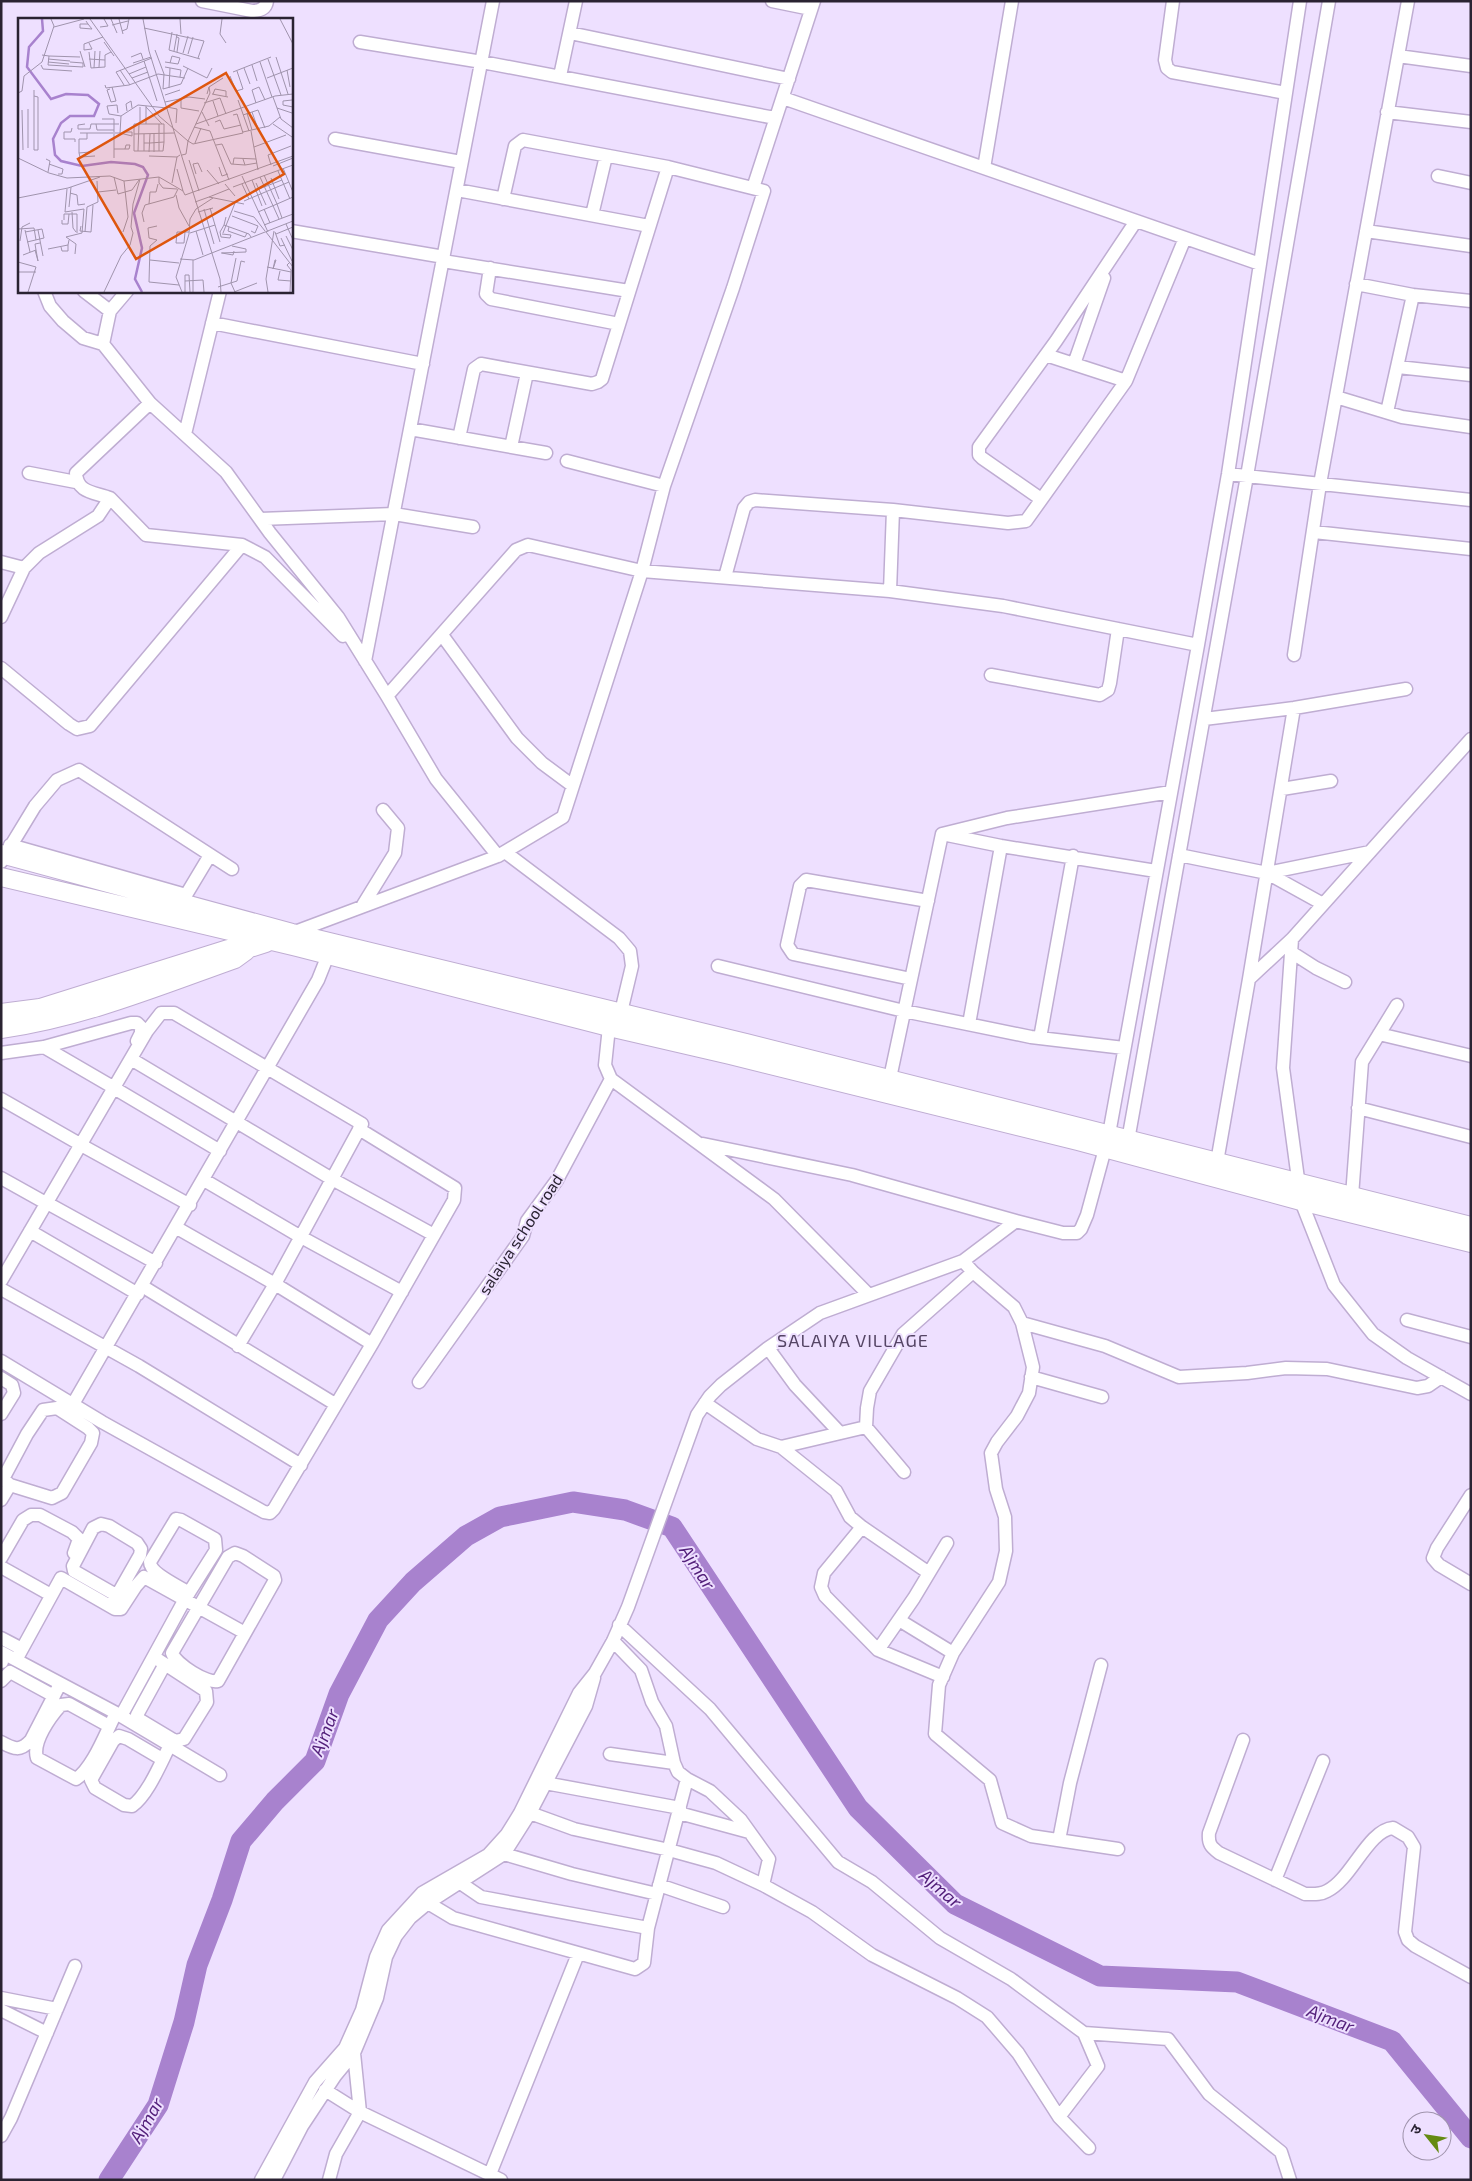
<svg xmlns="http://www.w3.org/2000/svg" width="1472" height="2181" font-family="'Exo 2','Noto Sans Devanagari',sans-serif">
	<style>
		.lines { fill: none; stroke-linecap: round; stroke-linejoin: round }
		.river { stroke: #a882ce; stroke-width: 21 }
		.street-casing { stroke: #bfadd2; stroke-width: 15 }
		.secondary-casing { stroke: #bfadd2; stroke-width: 20 }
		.street { stroke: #fff; stroke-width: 12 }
		.secondary { stroke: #fff; stroke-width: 18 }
		.labels { text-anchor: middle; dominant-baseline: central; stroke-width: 4; stroke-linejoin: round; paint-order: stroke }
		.street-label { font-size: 16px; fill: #2a2332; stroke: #eee0ff }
		.neighbourhood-label { font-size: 18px; letter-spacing: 1px; fill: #554565; stroke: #eee0ff }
		.water-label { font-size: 18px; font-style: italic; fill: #54217b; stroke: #eee0ff }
		.inset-river { fill: none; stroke: #a882ce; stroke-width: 2.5 }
		.inset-road { fill: none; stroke: #a094ad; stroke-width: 1 }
		.view { fill: #de560e; fill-opacity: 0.15; stroke: #de560e; stroke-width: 2.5 }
		.inset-edge { fill: none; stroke: #2a2332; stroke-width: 2.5 }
	</style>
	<rect width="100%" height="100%" fill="#eee0ff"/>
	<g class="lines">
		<path class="river" d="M 109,2180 L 158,2105 L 184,2022 L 197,1965 L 222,1900 L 241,1841 L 275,1801 L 315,1761 L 339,1694 L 378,1620 L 413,1582 L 466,1536 L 500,1517 L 573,1502 L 625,1510 L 672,1527 L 858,1808 L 955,1904 L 1100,1976 L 1237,1982 L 1392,2041 L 1471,2138"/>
		<g class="street-casing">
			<path id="street" d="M 202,1 L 252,11 C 259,11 266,9 267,1
				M 772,1 L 811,9
				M 1173,1 L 1165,60 L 1167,68 L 1172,72 L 1286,93
				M 570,33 L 789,79
				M 360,42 L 482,62 L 775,118
				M 1398,56 L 1471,66
				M 560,76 L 576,1
				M 783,98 L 1260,264
				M 1387,112 L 1471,122
				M 335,139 L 461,162
				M 984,168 L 1012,1
				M 1438,176 L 1471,183
				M 753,188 L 814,1
				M 457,190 L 649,226
				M 592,215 L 606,156
				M 291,231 L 444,257
				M 1366,231 L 1471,246
				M 443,261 L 629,291
				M 490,268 L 486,294 L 491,299 L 619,324
				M 1356,284 L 1413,295 L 1471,301
				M 44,291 L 50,306 L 63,321 L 83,338 L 103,344 L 150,403 L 226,472 L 270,533 L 338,617 L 387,696 L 436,779 L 498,856
				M 84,291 L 110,311 L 103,344
				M 110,311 L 127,291
				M 212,323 L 423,364
				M 1046,355 L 1126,381 L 1185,238
				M 1074,364 L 1104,278
				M 1398,367 L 1471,375
				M 1336,397 L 1402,417 L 1471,427
				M 1387,412 L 1413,295
				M 410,429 L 546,453
				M 185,434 L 220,291
				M 459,438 L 474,369 L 481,364 L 592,384 L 598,382 L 602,379 L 668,167
				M 511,447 L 527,373
				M 567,461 L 664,486
				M 29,473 L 76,482
				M 1228,474 L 1471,500
				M 110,498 L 146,535 L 242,545 L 265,557 L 343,636
				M 1041,499 L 982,458 L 979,455 L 979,447 L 1056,341 L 1136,221
				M 260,519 L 394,514 L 473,527
				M 1314,532 L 1471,549
				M 1,562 L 24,568
				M 725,577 L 744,508 L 749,502 L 755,500 L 893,510 L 1008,523 L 1026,521 L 1126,381
				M 890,591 L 893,510
				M 1,617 L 24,568 L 39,553 L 98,516 L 110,498 C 94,492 77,493 76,473 L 150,403
				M 442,635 L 517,738 L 542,763 L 573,786
				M 1294,655 L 1320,484 L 1408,1
				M 365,661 L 493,1
				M 1,668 L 69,724 L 77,729 L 90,726 L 242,545
				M 991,675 L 1100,695 L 1108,690 L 1110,683 L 1118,629
				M 387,696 L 516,550 L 528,545 L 642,571 L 890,591 L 1003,606 L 1198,645
				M 1204,719 L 1294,708 L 1406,689
				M 1282,789 L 1331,781
				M 942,834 L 1007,818 L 1171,792
				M 947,835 L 1001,846 L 1156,871
				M 10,845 L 186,895 L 210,855
				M 505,852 L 619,938 L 630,951 L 632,966 L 621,1012
				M 1179,855 L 1267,873 L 1370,852
				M 1,862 L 35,806 L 57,780 L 79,770 L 232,869
				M 1267,873 L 1323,904
				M 363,905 L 395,853 L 398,828 L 383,810
				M 292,933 L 498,856 L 563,817 L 642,571 L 664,486 L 733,288 L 764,191 L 668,167 L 523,140 L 515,146 L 503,199
				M 1292,939 L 1283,1068 L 1301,1201 L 1334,1285 L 1373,1334 L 1407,1358 L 1471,1394
				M 1291,952 L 1316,968 L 1345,982
				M 718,966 L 904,1011 L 1031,1037 L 1124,1048
				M 911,979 L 793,954 L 787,945 L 800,886 L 806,880 L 928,901
				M 1249,979 L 1294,708
				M 969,1024 L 1001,846
				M 609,1027 L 605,1065 L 611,1079 L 774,1199 L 868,1294
				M 1379,1034 L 1471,1056
				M 1040,1038 L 1073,856
				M 44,1047 L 111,1086
				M 1,1053 L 44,1047 L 131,1023 L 137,1023 L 141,1027 L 141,1033 L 137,1041
				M 131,1059 L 332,1179 L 434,1235
				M 890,1078 L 942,834
				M 114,1088 L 220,1151
				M 1,1099 L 78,1143
				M 1358,1108 L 1471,1137
				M 703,1144 L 852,1175 L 1016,1221
				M 81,1145 L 190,1205
				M 1127,1146 L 1247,476 L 1329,1
				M 1217,1162 L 1249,979 L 1292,939 L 1471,739
				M 1,1178 L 44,1202
				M 204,1180 L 301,1237 L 402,1292
				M 1352,1196 L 1362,1062 L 1397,1005
				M 47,1203 L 156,1263
				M 177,1228 L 275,1284 L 372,1344
				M 30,1231 L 138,1294
				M 963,1261 L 973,1272 L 1014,1307 L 1022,1323 L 1033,1367 L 1029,1393 L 1017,1416 L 997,1442 L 991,1453 L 996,1489 L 1005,1517 L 1006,1551 L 999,1582 L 953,1653 L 939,1685 L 935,1734 L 990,1780 L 1002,1823 L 1031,1836 L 1118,1849
				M 1,1281 L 147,1031 L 161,1013 L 174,1013 L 362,1124 L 275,1284 L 238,1346
				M 142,1286 L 335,1404
				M 1,1289 L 139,1366 L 301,1465
				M 1407,1320 L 1471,1337
				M 1022,1323 L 1105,1346 L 1179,1377 L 1247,1373 L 1286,1368 L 1327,1369 L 1417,1388 L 1428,1386 L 1441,1377
				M 768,1348 L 795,1385 L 840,1433
				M 1,1361 L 102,1422 L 264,1512 L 270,1513 L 274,1509 L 372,1344 L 454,1200 L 455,1188 L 359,1129
				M 1031,1377 L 1102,1397
				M 1,1378 L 12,1385 L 14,1393 L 1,1414
				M 419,1382 L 523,1236 L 527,1221 L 557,1180 L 611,1079
				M 705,1403 L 757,1439 L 781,1447 L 866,1427 L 867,1408 L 870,1391 L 903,1334 L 973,1272
				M 73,1404 L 318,980 L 328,955
				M 866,1427 L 904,1472
				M 781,1447 L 836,1491 L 850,1517 L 862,1527 L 824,1573 L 821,1587 L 825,1596 L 878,1650 L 943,1677
				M 1,1477 L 10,1485 L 52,1498 L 62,1493 L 91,1443 L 93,1433 L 88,1428 L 57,1408 L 43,1410 L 27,1434 L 3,1479
				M 1471,1495 L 1437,1548 L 1433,1558 L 1439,1565 L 1471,1584
				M 1,1500 L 10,1485
				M 862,1527 L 929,1573
				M 235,1553 L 243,1556 L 274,1576 L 275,1580 L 218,1681 C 207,1684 176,1664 172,1653 L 228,1557 Z
				M 1,1558 L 23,1520 L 31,1515 L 40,1515 L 72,1532 L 79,1539 L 74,1553
				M 1,1567 L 51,1595
				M 111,1606 L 140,1555 L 141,1549 L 137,1543 L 109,1526 L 101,1524 L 93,1528 L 73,1566 L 74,1571 L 116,1595
				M 899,1620 L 953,1653
				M 619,1625 L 710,1709 L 838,1862 L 872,1882 L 940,1938 L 1011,1979 L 1084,2033 L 1168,2039 L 1209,2094 L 1281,2152 L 1290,2180
				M 1,1638 L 22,1649
				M 878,1650 L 914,1598 L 947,1543
				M 1,1652 L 116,1713 L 220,1775
				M 154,1657 L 206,1691 L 207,1702 L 184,1739 L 175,1741 L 140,1720 L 137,1715 L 165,1664
				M 16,1660 L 61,1578 L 115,1609 L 121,1609 L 136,1586 L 144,1577 L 245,1633
				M 1,1662 L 2,1662
				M 1,1681 L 10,1672 L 54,1696
				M 121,1716 L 185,1599 L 216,1550 L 215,1539 L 181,1520 L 176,1519 L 150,1562 C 150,1574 179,1586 189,1593
				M 109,1726 L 69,1704 L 61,1705 C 50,1717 32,1742 37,1758 L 76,1779 C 93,1768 106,1732 116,1713
				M 1243,1740 L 1209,1833 C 1208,1844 1211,1847 1219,1853 L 1305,1894 C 1313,1894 1320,1895 1327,1891 C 1351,1880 1368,1830 1393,1828 L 1408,1837 L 1414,1847 L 1405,1932 L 1408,1940 L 1415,1946 L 1471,1977
				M 1,1742 C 14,1749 20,1752 31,1740 L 60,1684
				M 610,1754 L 674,1763
				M 162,1759 L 128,1739 L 119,1736 L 113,1741 L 91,1780 L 95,1788 L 124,1805 L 132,1806 C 148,1795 161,1762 170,1745
				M 687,1779 L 710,1791 L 741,1820 L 769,1859 L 763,1885
				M 545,1783 L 680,1808
				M 530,1813 L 574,1829 L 669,1850 L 716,1863 L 763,1885 L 812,1912 L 872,1955 L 957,1998 L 987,2017 L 1018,2053 L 1059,2117 L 1089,2148
				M 679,1813 L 749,1832
				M 1059,1840 L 1070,1783 L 1101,1665
				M 504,1854 L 572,1874 L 657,1894
				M 1275,1880 L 1323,1761
				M 459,1882 L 481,1897 L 648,1928
				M 659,1885 L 723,1907
				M 425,1898 L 428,1903 L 453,1918 L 635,1969 L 644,1963 L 648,1928 L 687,1779 L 678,1772 L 674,1763 L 666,1726 L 652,1702 L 641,1670 L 613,1641
				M 1,1998 L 57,2009
				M 1,2010 L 47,2033
				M 325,2090 L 360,2112 L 501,2180
				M 1059,2117 L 1098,2066 L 1084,2033
				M 1,2136 L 11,2118 L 75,1966
				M 490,2174 L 578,1954
				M 261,2180 L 315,2082 L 345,2048 L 362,2010 L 376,1957 L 388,1930 L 422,1893 L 488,1855 L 507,1834 L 520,1813 L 579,1693 L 595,1673 L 613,1641 L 628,1607 L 697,1415 L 710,1396 L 721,1385 L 768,1348 L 820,1313 L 963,1261 L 1016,1221 L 1063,1233 L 1077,1233 L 1081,1229 L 1087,1215 L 1109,1134 L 1198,645 L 1228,474 L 1300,1
				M 274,2180 L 302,2126 L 335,2076 L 354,2053 L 377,1998 L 386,1957 L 396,1936 L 410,1918 L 428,1903 L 504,1854 L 530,1813 L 586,1706 L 594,1678
				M 329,2180 L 336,2154 L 360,2112 L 354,2053 L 351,2052"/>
		</g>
		<g class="secondary-casing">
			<path id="secondary" d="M 1,854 L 292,933 L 746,1043 L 1471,1226
				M 1,877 L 297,947 L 609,1027 L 730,1055 L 1078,1141 L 1301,1201 L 1471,1243
				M 1,1013 L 40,1008 L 228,949 L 250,948 L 266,943
				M 1,1029 C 81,1018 159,986 235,959 L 246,951"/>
		</g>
		<use href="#street" class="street"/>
		<use href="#secondary" class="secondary"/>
	</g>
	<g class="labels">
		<g class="street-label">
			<text transform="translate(520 1234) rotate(-57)">salaiya school road</text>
		</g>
		<g class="neighbourhood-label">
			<text x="853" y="1340">SALAIYA VILLAGE</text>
		</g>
		<g class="water-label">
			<text transform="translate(698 1567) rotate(57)">Ajmar</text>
			<text transform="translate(324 1732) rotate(-69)">Ajmar</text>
			<text transform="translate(941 1888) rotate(41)">Ajmar</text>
			<text transform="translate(1331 2018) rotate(21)">Ajmar</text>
			<text transform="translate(146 2120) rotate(-60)">Ajmar</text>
		</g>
	</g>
	<g transform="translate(18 18)">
		<rect width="275" height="275" fill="#eee0ff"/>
		<path class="inset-river" d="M 24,1 L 25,13 L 11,29 L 9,49 L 33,81 L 48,76 L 70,77 L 81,86 L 76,98 L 52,98 L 43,105 L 35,121 L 37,137 L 43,143 L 64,148 L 93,144 L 117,146 L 125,149 L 130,157 L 116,195 L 124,230 L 117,261 L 124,274"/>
		<path class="inset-road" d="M 72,1 L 141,98 L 170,123 L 175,126 L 225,115 L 219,96 L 215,97M 93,1 L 99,15M 101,1 L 105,16M 125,1 L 131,33 L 202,261 L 203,274M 162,1 L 163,16M 204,1 L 202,16 L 208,25M 262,1 L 275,26M 68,3 L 70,6 L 74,11 L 62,10 L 62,6 L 70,6M 94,7 L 110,3M 36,9 L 66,1M 82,9 L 90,8 L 86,1M 126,10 L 186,23M 104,13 L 109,11 L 111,1M 154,14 L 151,32 L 182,41M 86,24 L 96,38M 71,25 L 74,31 L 66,32 L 66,26 L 85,19M 137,32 L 146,56 L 145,71M 62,33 L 67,49M 156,33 L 159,16M 71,34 L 73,50 L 87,49 L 87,37 L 93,34M 159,34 L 161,20 L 159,19M 165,35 L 170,18M 170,36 L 175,19M 24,37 L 31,38 L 30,47 L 65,49 L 65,45 L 52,44M 31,38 L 62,39M 113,39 L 123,35 L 125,41M 258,39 L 270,76M 180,40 L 186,23M 30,41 L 52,43M 71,41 L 87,42M 250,41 L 263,77M 126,43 L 139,83M 30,44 L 51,46M 147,44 L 160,46 L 162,40 L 154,38 L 152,45M 242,44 L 254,79M 115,45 L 133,39M 23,47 L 25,51 L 54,53M 234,47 L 239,63M 165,48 L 189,60 L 194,50M 81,49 L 82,33M 147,49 L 163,52 L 162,59M 76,50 L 77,33M 226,50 L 232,66M 102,52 L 112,67M 269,52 L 272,69M 215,54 L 253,39M 111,56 L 128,49M 212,58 L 218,73 L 225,71 L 219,53M 114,60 L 130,54M 249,60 L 275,50M 87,67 L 88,70 L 111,67 L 140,56 L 167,60M 106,67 L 98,54 L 134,40M 191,69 L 205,60M 151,70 L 152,50M 92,71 L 89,72 L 93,84 L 98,83 L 94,69M 145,71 L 163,66 L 170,50M 0,75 L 4,73 L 6,58 L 24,44 L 36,8 L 33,1M 194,76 L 210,79M 195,76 L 197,71 L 208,73 L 208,78M 147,77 L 162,72M 16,78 L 20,79 L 20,132 L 16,132 L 16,72M 255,79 L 263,101 L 275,110M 163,80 L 163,90 L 181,93M 220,82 L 231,113M 274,82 L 265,83 L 265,87 L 275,89M 195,83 L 200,98M 147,84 L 171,79 L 187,81M 186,85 L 202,80 L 208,96M 238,85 L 234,72 L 241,69 L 247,82M 128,88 L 128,106M 122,89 L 122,106M 128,89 L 144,106M 149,89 L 159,91 L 158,105M 259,90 L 274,95M 10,91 L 10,130M 4,92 L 5,132M 109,93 L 108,86 L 113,83 L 114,90M 184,94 L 191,108M 234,94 L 240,111M 100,95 L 99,87 L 89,88 L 91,96 L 103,98M 229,95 L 234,112M 225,97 L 240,92 L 247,110M 84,101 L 96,101 L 96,114M 197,104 L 202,102 L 206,111 L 223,107M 67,106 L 60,107 L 60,111 L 72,111 L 73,106 L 101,106M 78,106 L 79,112 L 96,112M 178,106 L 257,78 L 275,76M 255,106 L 274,119M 176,109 L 192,113 L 211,162M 54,110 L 53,114 L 46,114 L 46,121 L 57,121 L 57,124M 275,112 L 275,133M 233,113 L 240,152M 225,114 L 251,108 L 262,99M 62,115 L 102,115 L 103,98 L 120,87 L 149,90M 102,115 L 114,118 L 114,114 L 108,114M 96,116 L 96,140M 116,116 L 156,115M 136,116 L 136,134M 170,123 L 192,75 L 191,69 L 189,76M 126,125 L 132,125 L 146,124 L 146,106 L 116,106 L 116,133 L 145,133 L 146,124M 177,125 L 183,110M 198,127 L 204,126 L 213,146 L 227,147M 236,129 L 268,117M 96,131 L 111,131 L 112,127 L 108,127 L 107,131M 120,133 L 121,106M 126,133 L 126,116M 141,133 L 141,106M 72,134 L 61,135 L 62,139 L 77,138M 131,134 L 132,116M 61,135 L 61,121 L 69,121 L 69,115M 164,137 L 168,136 L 170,123M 131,138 L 159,139M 0,140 L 31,155 L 49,160 L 92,158 L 106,163 L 141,159 L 165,173 L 167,177 L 275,138M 28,141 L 32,143 L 30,154M 225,141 L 227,147 L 239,145M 171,142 L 181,173M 31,146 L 45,151 L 44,156 L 40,156M 215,146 L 216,140 L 238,141M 253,147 L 250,137 L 273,128M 255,148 L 275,140M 201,149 L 204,158 L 210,156M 265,150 L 275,174M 159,151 L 165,173M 189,152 L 201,166M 260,153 L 272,181M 178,156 L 175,146 L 180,145 L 184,154M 224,158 L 250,214M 96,159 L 100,176 L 114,172 L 121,162M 141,159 L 141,165 L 145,170 L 159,171M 242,159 L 261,201M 253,160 L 261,181M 234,162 L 244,188M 154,165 L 159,139 L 162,137M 238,165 L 248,187M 207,166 L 217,178M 224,166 L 231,181M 215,169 L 275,147M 49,171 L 47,194 L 66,191 L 64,215 L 48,219 L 58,226 L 57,236M 241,171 L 264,162M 80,174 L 98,172M 52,175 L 59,177 L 60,187 L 67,186M 158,177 L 161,190 L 171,208M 191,179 L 211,171M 0,180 L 50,170 L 82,159M 226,183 L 271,164M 177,184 L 191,179 L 226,186M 131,186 L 132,174 L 138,174 L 140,166M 51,189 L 53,169M 192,190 L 202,224M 186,191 L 196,226M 246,191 L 252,205M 216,193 L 236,199 L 247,213M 54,194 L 55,210 L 58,214M 180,194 L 195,190M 240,194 L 259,186 L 246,157M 214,198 L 240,208 L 237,215 L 233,213M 208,199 L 206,207 L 231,216 L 233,219M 264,200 L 259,186 L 275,179M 44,202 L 44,206 L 50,206 L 51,196M 46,202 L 46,196 L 59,196 L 59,215M 126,204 L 124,195 L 127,187 L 156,179 L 160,171M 268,206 L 275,222M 246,207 L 275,196M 63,208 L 62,213 L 73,214 L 75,187M 139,208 L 130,210 L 131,220 L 139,222 L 132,228 L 131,264 L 161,267M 211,209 L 210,213 L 227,219 L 229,215M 0,211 L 16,210 L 18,222M 7,212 L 12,234M 20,212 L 25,238M 178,213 L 185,237M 7,214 L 24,211 L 26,220 L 9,224M 67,214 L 69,189 L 80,184 L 79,163M 105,214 L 110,199 L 106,163M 167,214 L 166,225 L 158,225 L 159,214 L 171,214M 248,214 L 275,249M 257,214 L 262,228 L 267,227M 172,215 L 197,207M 205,215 L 217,185M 204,216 L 213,217 L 212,220 L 203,219 L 202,214 L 206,207M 258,216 L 275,209M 268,218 L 275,232M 263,220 L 274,243M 2,223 L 4,209 L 12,205M 43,229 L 44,233 L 50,233 L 50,227M 30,231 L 50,227 L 51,222M 17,232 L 20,243 L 18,232M 203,235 L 228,234 L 228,231 L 214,228M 204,235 L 215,237 L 216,233M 5,237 L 18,232 L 17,226 L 22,225M 162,241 L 176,242 L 275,203M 132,242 L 161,245M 175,242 L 175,274M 257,242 L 258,242 L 255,251 ZM 0,244 L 18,249 L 10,274M 249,249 L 273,254M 262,253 L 260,262 L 273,263M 0,254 L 18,254M 167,257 L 171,257 L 172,274M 167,257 L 167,274M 167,263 L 185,262 L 186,274M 200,269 L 219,263 L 223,243 L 227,244M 86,274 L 103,238 L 112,227 L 115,215 L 113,209 L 115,186 L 122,161M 164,274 L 158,259 L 171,216 L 172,201 L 178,191 L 195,180M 216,274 L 239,265M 217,274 L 213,265 L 218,240M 250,274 L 248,261 L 256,213M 272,274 L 273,252 L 269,247 L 272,244"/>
		<path class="view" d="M 208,55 L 266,156 L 118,241 L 60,141 Z"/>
		<rect width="275" height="275" class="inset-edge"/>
	</g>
	<rect width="1472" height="2181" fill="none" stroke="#2a2332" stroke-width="5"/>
	<g transform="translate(1427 2136) rotate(300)"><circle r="24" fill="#eee0ff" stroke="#a094ad"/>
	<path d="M0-4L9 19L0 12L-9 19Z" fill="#658a12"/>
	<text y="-8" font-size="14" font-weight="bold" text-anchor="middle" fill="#2a2332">उ</text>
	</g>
</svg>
